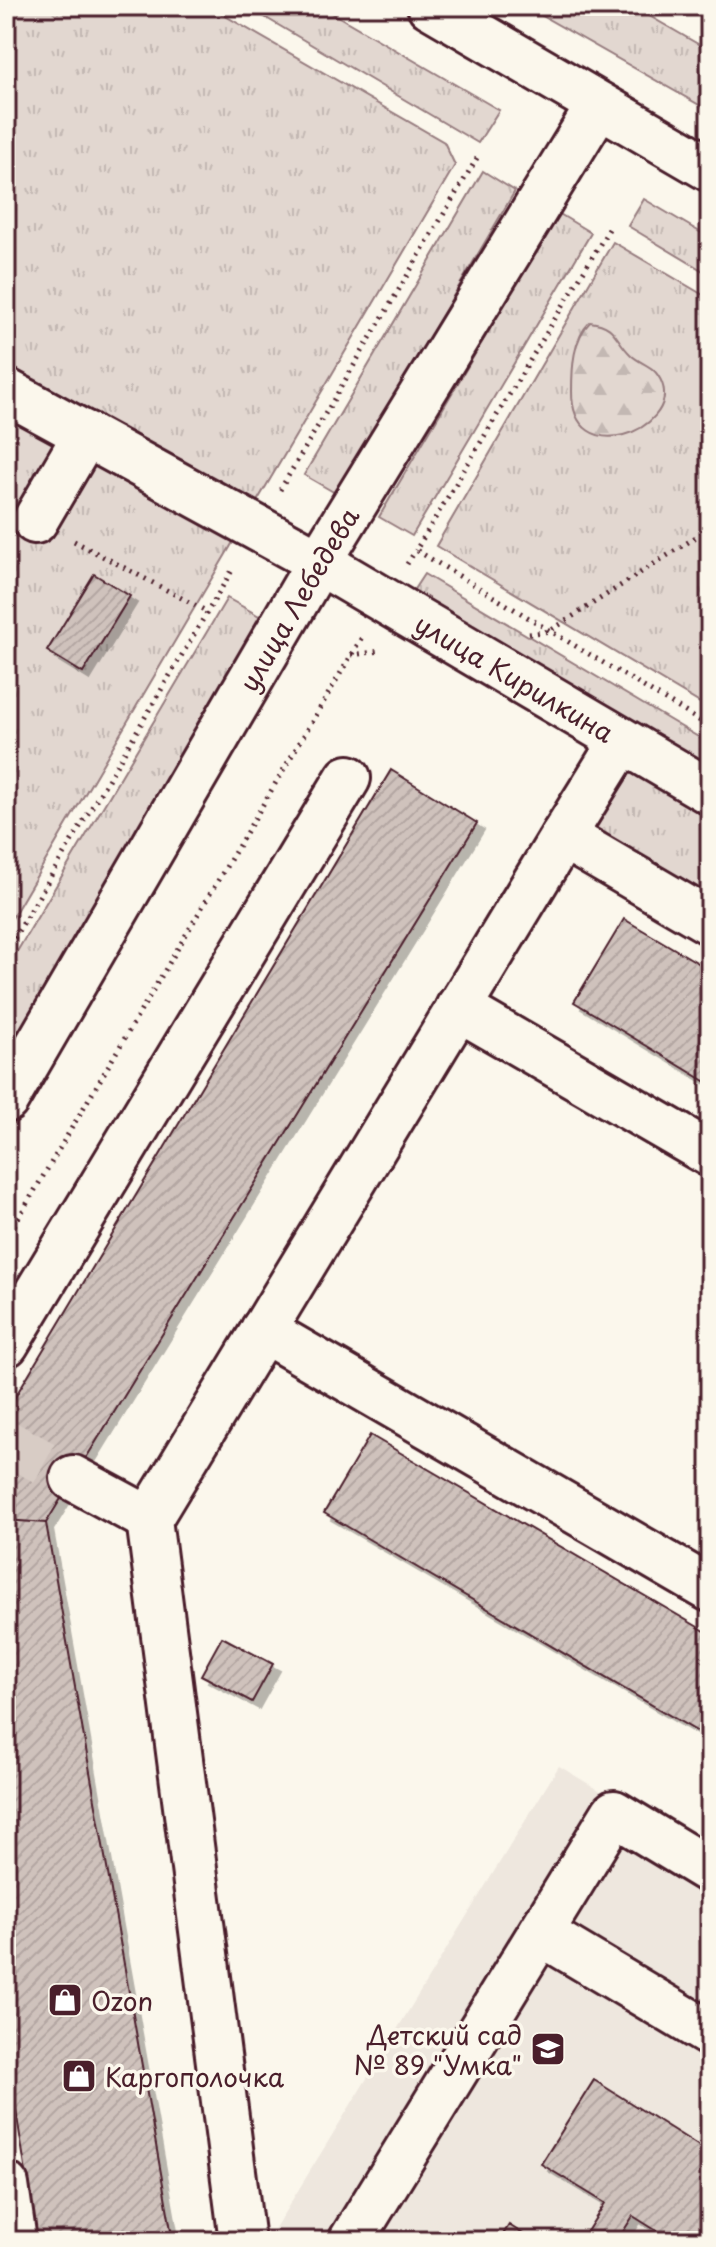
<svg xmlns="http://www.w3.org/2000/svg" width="716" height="2247" font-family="'Playpen Sans',sans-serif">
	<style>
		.built { fill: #eee7de }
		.grass { fill: url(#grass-tufts); stroke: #967b7e; stroke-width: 2 }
		.forest { fill: url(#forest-firs); stroke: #967b7e; stroke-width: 2 }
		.building { fill: url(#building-hatch); stroke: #4a1f2b; stroke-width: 2; filter: url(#shadow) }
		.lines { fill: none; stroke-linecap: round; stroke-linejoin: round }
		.minor-tunnel { stroke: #d8ccc5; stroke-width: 44; stroke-dasharray: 44 22; stroke-linecap: butt }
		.minor-casing { stroke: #4a1f2b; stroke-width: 50 }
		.path { stroke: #4a1f2b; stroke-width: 5; stroke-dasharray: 2 6; stroke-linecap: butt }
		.minor { stroke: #fbf7ec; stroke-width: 44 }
		.labels { text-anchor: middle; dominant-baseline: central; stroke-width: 7; stroke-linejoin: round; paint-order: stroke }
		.street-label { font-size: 26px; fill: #4a1f2b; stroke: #fbf7ec }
		.poi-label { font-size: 26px; fill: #4a1f2b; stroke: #fbf7ec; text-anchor: start }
	</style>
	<defs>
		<pattern id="grass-tufts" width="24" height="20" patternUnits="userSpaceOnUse" patternTransform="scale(2)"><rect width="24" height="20" fill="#e2d7d0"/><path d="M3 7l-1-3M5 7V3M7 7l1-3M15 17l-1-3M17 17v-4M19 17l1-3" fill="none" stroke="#c3b8b3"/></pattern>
		<pattern id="forest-firs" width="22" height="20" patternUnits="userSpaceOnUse" patternTransform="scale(2)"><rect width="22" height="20" fill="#e2d7d0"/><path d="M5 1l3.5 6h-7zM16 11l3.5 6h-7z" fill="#c3b8b3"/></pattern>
		<pattern id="building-hatch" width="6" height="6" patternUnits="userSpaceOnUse" patternTransform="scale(2)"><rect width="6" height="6" fill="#cfc2bc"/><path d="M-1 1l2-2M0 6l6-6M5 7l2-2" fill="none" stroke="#b3a6a2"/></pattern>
		<filter id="shadow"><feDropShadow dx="7" dy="7" stdDeviation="0" flood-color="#0004"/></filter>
	</defs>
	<rect width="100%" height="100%" fill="#fbf7ec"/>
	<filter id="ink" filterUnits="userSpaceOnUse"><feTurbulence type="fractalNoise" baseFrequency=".0125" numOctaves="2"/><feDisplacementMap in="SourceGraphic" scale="16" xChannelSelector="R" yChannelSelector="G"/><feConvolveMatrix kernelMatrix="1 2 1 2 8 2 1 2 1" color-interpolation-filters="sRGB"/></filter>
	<g filter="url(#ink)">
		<path class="built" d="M 559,1766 L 710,1857 L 710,2241 L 267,2241 Z"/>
		<path class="grass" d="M 6,6 L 208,6 L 444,142 L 455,165 L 6,928 Z
			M 246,6 L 320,6 L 499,110 L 478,143 Z
			M 525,6 L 632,6 L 710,51 L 710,111 Z
			M 483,171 L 515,191 L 337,494 L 304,475 Z
			M 644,199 L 710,238 L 710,275 L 628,226 Z
			M 558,213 L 591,233 L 412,536 L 379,517 Z
			M 613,242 L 710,299 L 710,709 L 436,546 Z
			M 424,574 L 710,744 L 710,767 L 413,591 Z
			M 227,598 L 270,622 L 6,1071 L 6,970 Z
			M 632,773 L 642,774 L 710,814 L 710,908 L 590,829 L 622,775 Z"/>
		<path class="forest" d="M 590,322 C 617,325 614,339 631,355 C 643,366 654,364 662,383 C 680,430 571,472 572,391 C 572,367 573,339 590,322 Z"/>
		<path class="building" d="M 94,574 L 130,596 L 83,673 L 47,651 Z
			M 391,770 L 477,823 L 46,1523 L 6,1520 L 6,1412 Z
			M 624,919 L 710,970 L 710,1084 L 574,1002 Z
			M 370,1435 L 710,1634 L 710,1739 L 324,1513 Z
			M 6,1520 L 46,1523 L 173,2241 L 37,2241 L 6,2049 Z
			M 222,1637 L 273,1664 L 252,1702 L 201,1675 Z
			M 594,2080 L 710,2153 L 710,2241 L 673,2241 L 633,2216 L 617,2241 L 581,2241 L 605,2203 L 541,2164 Z
			M 509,2225 L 534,2241 L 499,2241 Z"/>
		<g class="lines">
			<path class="minor-tunnel" d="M 6,1442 L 73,1478"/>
			<g class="minor-casing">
				<g id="minor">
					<path d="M 430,6 L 710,169"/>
					<path id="s1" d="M 6,391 L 319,562 L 710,792"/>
					<path d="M 35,521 L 86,434"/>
					<path d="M 622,741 L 563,836 L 710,922"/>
					<path d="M 458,1008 L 710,1154"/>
					<path id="s2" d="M 6,1100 L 319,562 L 599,105"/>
					<path d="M 263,1330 L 710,1589"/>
					<path d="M 6,1344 L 348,778"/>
					<path d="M 73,1478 L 149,1519"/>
					<path d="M 541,1933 L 710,2034"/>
					<path d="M 6,2185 L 14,2241"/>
					<path d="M 242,2241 L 149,1519 L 563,836"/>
					<path d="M 351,2241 L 614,1813 L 710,1871"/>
				</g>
			</g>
			<path class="path" d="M 609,229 L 416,550 L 710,727
				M 280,490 L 480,153
				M 74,541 L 208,612
				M 407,564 L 416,550
				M 529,634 L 550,631 L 710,528
				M 351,655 L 381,651
				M 6,952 L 234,567
				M 6,1239 L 362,637"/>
			<use href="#minor" class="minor"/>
		</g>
	</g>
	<defs>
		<g id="shop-square" transform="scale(1.8)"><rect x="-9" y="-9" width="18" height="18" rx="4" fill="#4a1f2b" stroke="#fbf7ec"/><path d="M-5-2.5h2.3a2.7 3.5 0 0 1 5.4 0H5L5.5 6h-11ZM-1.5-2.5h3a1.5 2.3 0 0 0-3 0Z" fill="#fff"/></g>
		<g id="school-square" transform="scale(1.8)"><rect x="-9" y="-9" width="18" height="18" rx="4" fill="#4a1f2b" stroke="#fbf7ec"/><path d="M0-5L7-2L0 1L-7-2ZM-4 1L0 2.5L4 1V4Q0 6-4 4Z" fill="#fff"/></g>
	</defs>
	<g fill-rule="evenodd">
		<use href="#shop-square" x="65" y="2000"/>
		<use href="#school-square" x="548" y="2049"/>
		<use href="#shop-square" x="79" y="2076"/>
	</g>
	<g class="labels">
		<g class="street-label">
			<text stroke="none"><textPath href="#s2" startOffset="580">улица Лебедева</textPath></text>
			<text stroke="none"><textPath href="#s1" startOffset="584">улица Кирилкина</textPath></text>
		</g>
		<g class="poi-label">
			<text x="91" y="2000">Ozon</text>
			<text x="522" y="2034" text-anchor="end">Детский сад<tspan x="522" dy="30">№ 89 "Умка"</tspan></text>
			<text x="105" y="2076">Каргополочка</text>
		</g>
	</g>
	<rect width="716" height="2247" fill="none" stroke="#fbf7ec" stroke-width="32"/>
	<rect x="16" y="16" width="684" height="2215" fill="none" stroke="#4a1f2b" stroke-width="3" filter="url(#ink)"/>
</svg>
